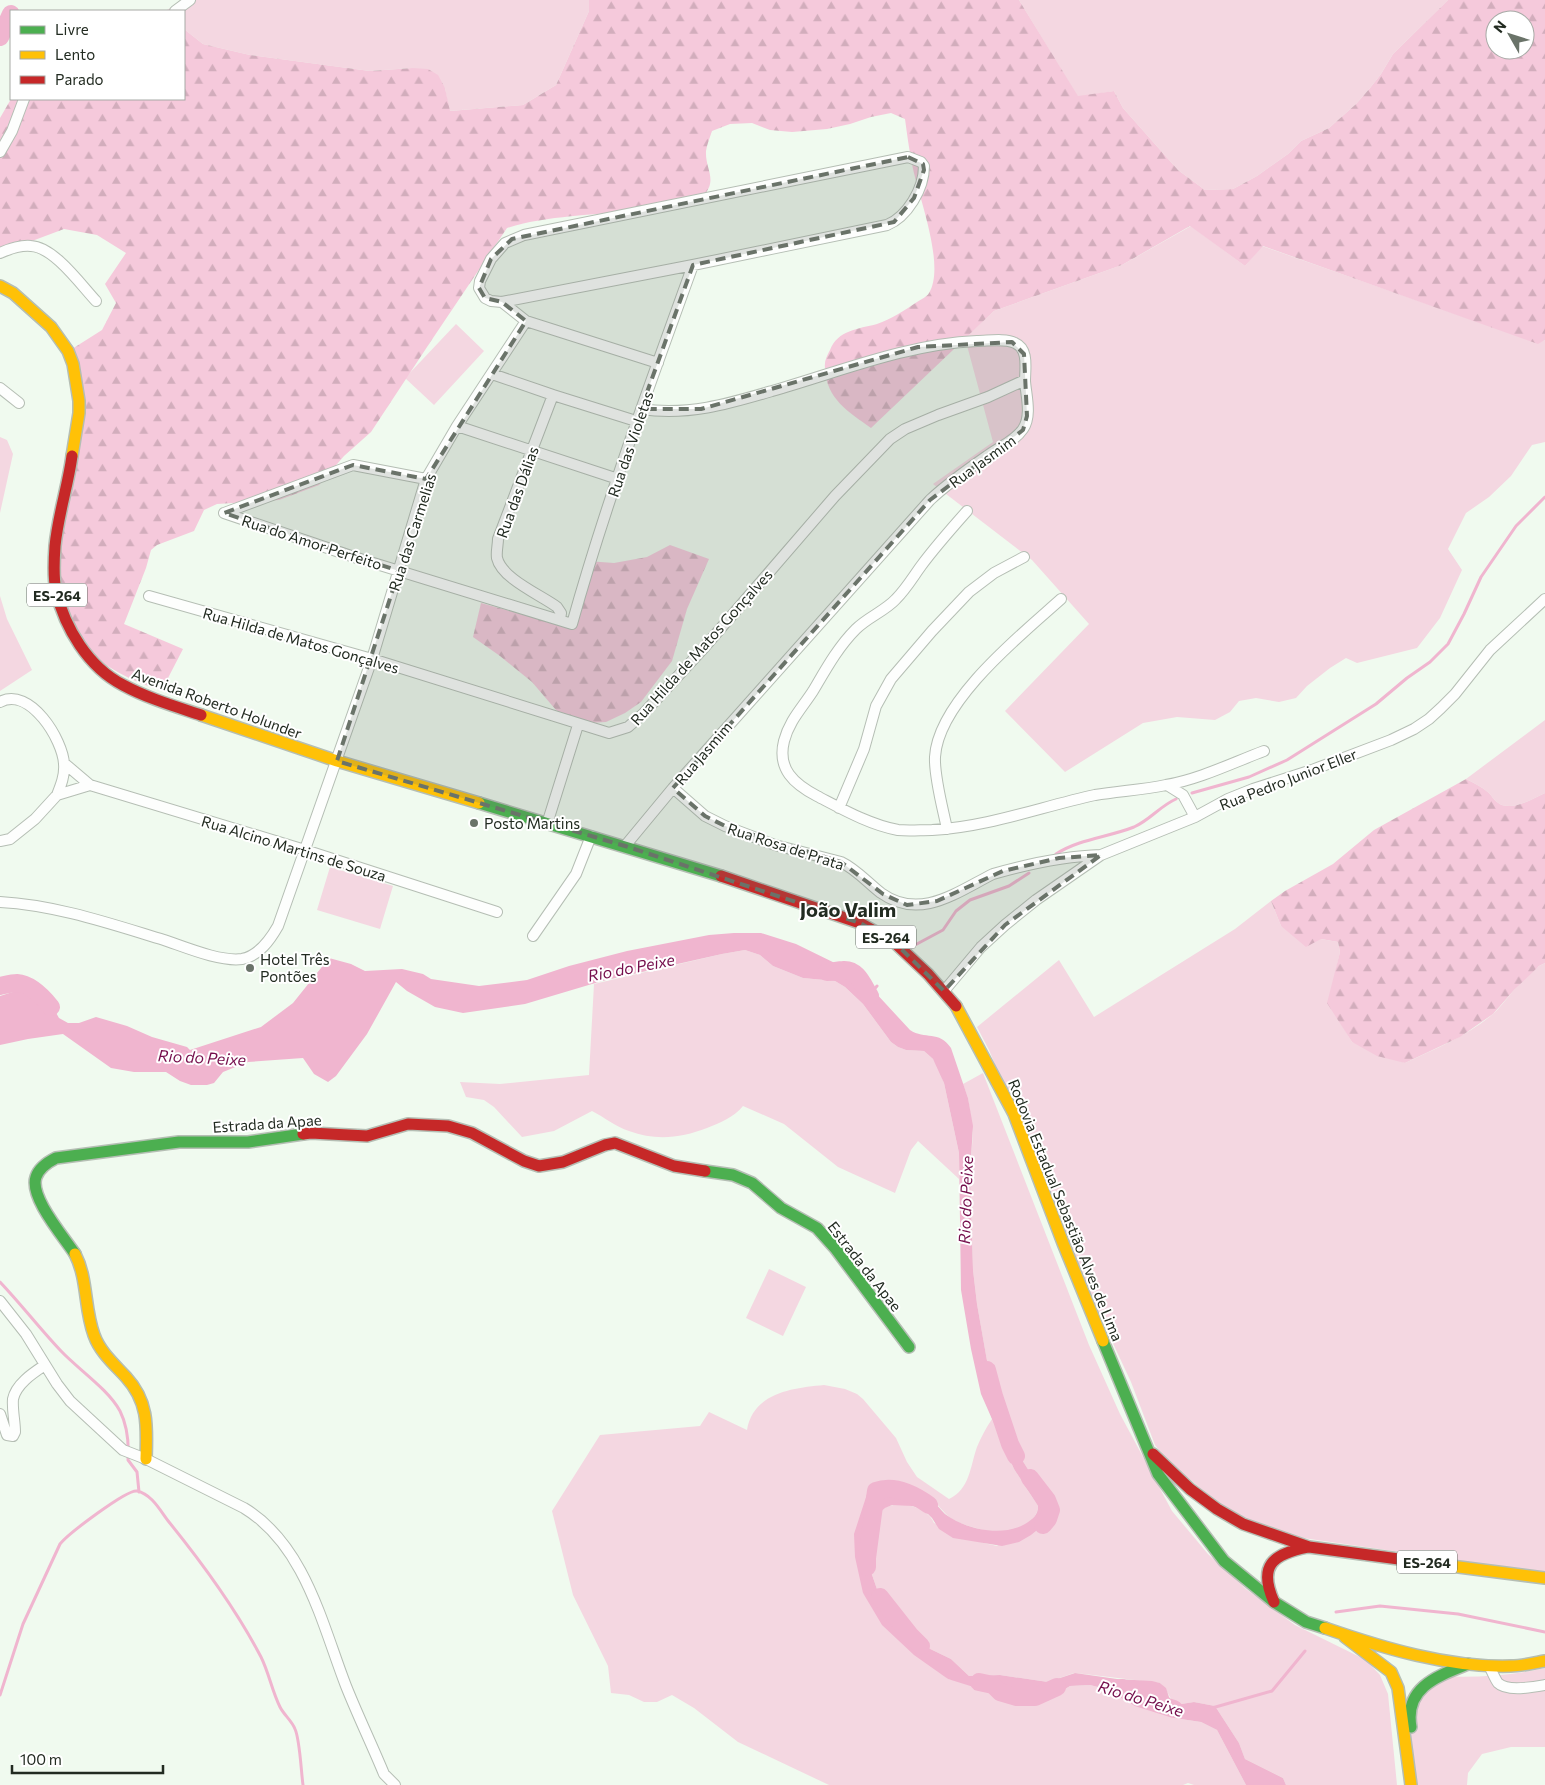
<svg xmlns="http://www.w3.org/2000/svg" width="1545" height="1785" font-family="Commissioner,sans-serif">
	<style>
		.grass { fill: #f4d7e1 }
		.forest { fill: url(#forest-firs); fill-rule: evenodd }
		.water { fill: #f0b5cf }
		.lines { fill: none; stroke-linecap: round; stroke-linejoin: round }
		.stream { stroke: #f0b5cf; stroke-width: 3 }
		.river { stroke: #f0b5cf; stroke-width: 18 }
		.street-casing { stroke: #b5beb4; stroke-width: 12 }
		.fast-casing { stroke: #b5beb4; stroke-width: 14 }
		.slow-casing { stroke: #b5beb4; stroke-width: 14 }
		.jam-casing { stroke: #b5beb4; stroke-width: 14 }
		.street { stroke: #fdfefd; stroke-width: 10 }
		.fast { stroke: #4caf50; stroke-width: 11 }
		.slow { stroke: #ffc107; stroke-width: 11 }
		.jam { stroke: #c62828; stroke-width: 11 }
		.marked { fill: #6a7369; fill-opacity: 0.2; stroke: #6a7369; stroke-width: 4; stroke-dasharray: 10 6; stroke-linejoin: round }
		.poi-dot { fill: #6a7369; stroke: #fff; stroke-width: 2 }
		.labels { text-anchor: middle; dominant-baseline: central; stroke-width: 4; stroke-linejoin: round; paint-order: stroke }
		.shield { fill: #fff; stroke: #646b64; stroke-width: 1 }
		.shield-label { font-size: 14px; font-weight: bold; fill: #222b21 }
		.street-label { font-size: 15px; fill: #222b21; stroke: #fff }
		.poi-label { font-size: 15px; fill: #222b21; stroke: #fff; text-anchor: start }
		.water-label { font-size: 16px; font-style: italic; fill: #750e4c; stroke: #fff }
		.district-label { font-size: 20px; font-weight: bold; fill: #222b21; stroke: #fff }
	</style>
	<defs>
		<pattern id="forest-firs" width="22" height="20" patternUnits="userSpaceOnUse" patternTransform="scale(1.25)"><rect width="22" height="20" fill="#f5c9db"/><path d="M5 1l3.5 6h-7zM16 11l3.5 6h-7z" fill="#d2adbc"/></pattern>
	</defs>
	<rect width="100%" height="100%" fill="#f0faef"/>
	<path class="grass" d="M 185,0 L 589,0 L 589,11 L 556,85 L 523,105 L 449,111 L 445,88 L 412,68 L 370,71 L 250,55 L 203,44 L 184,29 L 184,11 L 165,11 Z
		M 1019,0 L 1448,0 L 1393,54 L 1381,74 L 1370,88 L 1356,104 L 1329,128 L 1301,141 L 1288,154 L 1257,176 L 1233,189 L 1205,190 L 1178,170 L 1123,108 L 1114,91 L 1078,97 Z
		M 1191,226 L 1245,266 L 1262,246 L 1538,343 L 1545,340 L 1545,442 L 1532,445 L 1511,476 L 1489,497 L 1466,513 L 1448,549 L 1462,570 L 1440,618 L 1417,648 L 1357,663 L 1346,658 L 1330,668 L 1307,686 L 1296,698 L 1279,702 L 1256,698 L 1239,701 L 1230,712 L 1215,720 L 1177,717 L 1143,723 L 1065,772 L 1005,711 L 1089,624 L 1032,560 L 933,484 L 993,442 L 965,338 L 994,311 L 1122,265 Z
		M 456,324 L 484,351 L 434,405 L 405,378 Z
		M 0,437 L 7,440 L 13,454 L 0,513 Z
		M 0,596 L 7,619 L 32,670 L 0,691 Z
		M 1545,720 L 1545,793 C 1532,799 1510,813 1497,802 C 1494,800 1492,796 1489,793 C 1482,787 1474,783 1466,779 Z
		M 330,867 L 393,886 L 380,929 L 317,910 Z
		M 1271,901 L 1281,926 L 1321,939 L 1338,942 L 1340,952 L 1335,974 L 1337,1017 L 1352,1042 L 1405,1063 C 1435,1049 1467,1036 1493,1014 C 1510,998 1523,973 1545,963 L 1545,1573 L 1296,1537 L 1252,1521 L 1220,1505 L 1165,1458 L 1155,1445 L 1131,1382 L 1089,1292 L 989,1050 L 977,1027 L 1059,960 L 1094,1017 L 1235,929 Z
		M 745,950 L 760,955 L 773,966 L 803,978 L 835,981 L 845,987 L 863,1004 L 891,1042 L 898,1047 L 906,1050 L 924,1051 L 933,1059 L 939,1069 L 944,1083 L 959,1153 L 959,1179 L 918,1141 L 911,1150 L 895,1193 L 838,1167 L 784,1124 L 743,1106 C 734,1117 720,1123 707,1128 C 681,1138 656,1141 629,1131 C 616,1127 604,1117 592,1111 L 554,1131 L 522,1137 L 494,1107 L 484,1100 L 466,1097 L 460,1082 L 500,1084 L 589,1075 L 594,984 L 722,954 Z
		M 983,1073 L 1089,1345 L 1120,1414 L 1172,1511 L 1208,1554 L 1246,1589 L 1295,1625 L 1366,1660 L 1380,1675 L 1388,1694 L 1397,1785 L 1286,1785 L 1283,1778 L 1245,1759 L 1239,1743 L 1215,1706 L 1194,1702 L 1175,1705 C 1169,1697 1167,1689 1160,1683 L 1084,1674 L 1074,1673 L 1048,1682 L 1000,1675 L 969,1676 L 951,1659 L 922,1645 L 913,1637 L 878,1592 L 870,1569 L 869,1561 L 869,1535 L 872,1519 C 876,1516 879,1511 884,1508 C 900,1500 927,1506 934,1523 L 984,1543 L 997,1546 L 1053,1509 L 1007,1436 L 995,1406 L 977,1304 L 973,1270 L 970,1174 L 973,1132 L 968,1098 L 963,1084 Z
		M 769,1269 L 806,1287 L 783,1336 L 746,1318 Z
		M 824,1385 L 845,1389 L 857,1394 L 863,1399 L 896,1438 L 907,1462 L 917,1477 L 949,1499 C 970,1489 970,1467 977,1447 C 981,1437 986,1428 992,1419 L 1014,1469 L 1038,1506 C 1038,1524 1011,1533 996,1532 C 984,1531 962,1525 952,1519 C 943,1513 938,1503 929,1498 C 920,1492 889,1492 876,1488 L 872,1488 L 868,1491 L 863,1593 L 948,1679 L 1028,1694 L 1038,1698 L 1049,1699 L 1070,1686 L 1090,1685 L 1148,1700 L 1174,1718 L 1201,1722 L 1217,1730 L 1246,1785 L 1194,1785 L 1188,1783 L 1183,1785 L 829,1785 L 738,1742 L 694,1708 L 672,1695 L 657,1702 L 644,1702 L 629,1695 L 611,1693 L 608,1666 L 573,1595 L 552,1511 L 600,1435 L 700,1426 L 709,1412 L 747,1430 C 753,1393 792,1388 824,1385 Z
		M 1545,1668 L 1545,1747 L 1511,1747 L 1482,1754 L 1468,1773 L 1467,1785 L 1411,1785 L 1408,1765 L 1413,1702 L 1437,1676 C 1474,1678 1509,1676 1545,1668 Z"/>
	<path class="forest" d="M 589,0 L 1019,0 L 1078,96 L 1114,91 L 1123,108 L 1178,170 L 1205,190 L 1233,189 L 1257,176 L 1288,154 L 1301,141 L 1329,128 L 1356,104 L 1370,88 L 1381,74 L 1393,54 L 1448,0 L 1545,0 L 1545,340 L 1538,344 L 1263,246 L 1245,266 L 1190,226 L 1122,265 L 994,311 L 871,428 C 849,412 826,399 825,368 C 824,361 827,356 830,350 C 838,330 858,329 877,324 C 891,319 904,311 917,302 C 920,300 927,297 929,293 C 946,265 918,196 912,164 C 909,149 907,134 905,119 L 891,113 L 871,117 L 850,124 L 827,129 L 792,132 L 770,130 L 752,123 L 730,124 L 712,131 C 710,137 707,144 706,151 C 705,170 719,180 702,197 C 679,202 657,207 634,210 C 592,216 548,215 507,228 L 429,344 L 371,432 L 344,456 L 319,485 L 279,500 L 217,504 L 204,510 L 194,531 L 157,545 L 151,550 L 146,568 L 124,624 L 183,649 L 168,678 L 164,690 C 143,687 104,667 89,652 C 76,638 64,618 52,603 L 73,454 L 72,349 L 102,330 L 116,303 L 105,284 L 126,253 L 97,235 L 64,229 L 0,253 L 0,118 L 11,99 L 184,99 L 184,29 L 203,44 L 250,55 L 370,71 L 412,68 L 428,69 L 438,75 L 445,88 L 450,111 L 523,105 L 556,85 L 589,11 ZM 1495,20 L 1525,20 L 1525,50 L 1495,50 Z
		M 670,545 L 709,559 L 687,609 L 672,661 L 641,702 L 625,713 L 606,722 L 589,723 L 567,717 L 556,710 L 532,682 L 500,656 L 473,637 L 481,603 L 568,627 L 587,561 L 614,563 L 647,557 Z
		M 1466,779 C 1474,783 1482,787 1489,793 C 1492,796 1494,800 1497,802 C 1510,813 1532,799 1545,793 L 1545,963 L 1539,966 L 1515,989 L 1493,1014 L 1460,1037 L 1405,1063 L 1377,1056 L 1352,1042 L 1327,1003 L 1340,952 L 1338,942 L 1321,939 L 1306,947 L 1281,926 L 1271,901 L 1285,891 L 1333,864 L 1374,830 Z"/>
	<path class="water" d="M 734,933 L 761,933 L 796,944 L 845,968 L 861,977 L 910,1030 C 925,1040 939,1030 951,1048 L 968,1098 L 973,1126 L 970,1174 L 973,1270 L 977,1304 L 995,1406 L 1007,1436 L 1053,1509 L 1052,1515 L 1047,1522 L 1031,1535 L 1019,1542 L 1002,1546 L 953,1538 L 939,1529 L 932,1518 L 923,1509 L 912,1506 L 892,1505 L 885,1508 L 872,1519 L 869,1535 L 869,1561 L 870,1569 L 878,1592 L 913,1637 L 922,1645 L 951,1659 L 969,1676 L 1000,1675 L 1048,1682 L 1075,1673 L 1117,1679 L 1152,1681 L 1160,1683 L 1166,1688 L 1169,1697 L 1175,1705 L 1194,1702 L 1215,1706 L 1239,1743 L 1245,1759 L 1283,1778 L 1286,1785 L 1246,1785 L 1217,1730 L 1201,1722 L 1174,1718 L 1148,1700 L 1090,1685 L 1070,1686 L 1049,1699 L 1038,1698 L 1028,1694 L 980,1689 L 948,1679 L 914,1655 L 882,1625 L 863,1593 L 855,1557 L 854,1534 L 868,1491 L 872,1488 C 879,1489 925,1495 929,1498 C 935,1502 940,1509 945,1514 C 966,1530 1003,1537 1025,1524 C 1033,1519 1038,1515 1038,1506 L 1014,1469 L 981,1394 L 971,1349 L 961,1290 L 959,1153 L 944,1083 L 933,1059 L 924,1051 L 906,1050 L 898,1047 L 891,1042 L 863,1004 L 845,987 L 835,981 L 803,978 L 773,966 L 760,955 L 745,950 L 722,954 L 602,981 L 525,1004 L 463,1013 L 435,1007 L 407,991 L 396,982 L 367,1034 L 336,1076 L 328,1082 L 314,1074 L 303,1058 L 248,1062 L 223,1072 L 214,1083 L 207,1085 L 191,1085 L 180,1081 L 166,1072 L 134,1072 L 111,1068 L 63,1034 L 28,1039 L 0,1045 L 0,996 L 19,990 L 38,991 L 47,997 L 59,1018 L 68,1023 L 79,1023 L 96,1017 L 127,1026 L 152,1037 L 187,1047 L 190,1050 L 261,1027 L 293,1003 L 329,958 L 351,964 L 365,971 L 402,969 L 423,974 L 431,979 L 479,986 L 527,980 L 569,966 L 627,951 L 709,935 Z"/>
	<g class="lines">
		<path class="stream" d="M 1192,793 L 1249,777 L 1287,760 L 1376,704 L 1407,678 L 1430,662 L 1448,644 L 1464,614 L 1481,577 L 1516,526 L 1545,497
			M 1056,854 C 1079,839 1109,837 1134,827 C 1150,820 1160,806 1176,799
			M 915,945 L 943,930 L 956,911 L 970,900 L 1009,886 L 1029,873
			M 871,993 L 877,986
			M 0,1282 C 21,1304 40,1329 61,1351 C 79,1370 108,1389 120,1411 C 128,1427 129,1443 128,1460 L 137,1472 L 139,1492
			M 1336,1612 L 1380,1606 L 1458,1614 L 1545,1632
			M 0,1695 L 23,1624 L 60,1544 C 68,1534 127,1489 137,1491 C 152,1494 161,1512 169,1522 C 203,1564 236,1609 261,1657 C 269,1673 272,1691 280,1707 C 284,1715 292,1721 295,1729 C 300,1740 301,1771 303,1785
			M 1212,1708 L 1272,1691 L 1305,1651"/>
		<path class="river" d="M 0,37 L 11,14
			M 827,972 C 833,972 838,970 843,970 C 858,969 863,985 870,996
			M 0,986 C 5,985 12,983 17,983 C 31,984 43,997 51,1007
			M 987,1370 L 994,1396 L 1010,1444 L 1016,1456
			M 1030,1478 L 1047,1500 L 1051,1510 L 1048,1519 L 1043,1525
			M 867,1567 L 867,1558 L 876,1491 C 894,1484 915,1495 929,1505
			M 880,1597 L 910,1635 L 921,1646
			M 979,1682 L 993,1685 L 1000,1692 L 1017,1697 L 1035,1697 L 1057,1687
			M 1122,1688 L 1139,1698 L 1174,1709"/>
		<g class="street-casing">
			<path id="street" d="M 175,11 L 190,0
				M 0,152 L 12,131 L 24,99
				M 0,253 C 9,249 21,245 31,246 C 54,247 81,285 96,301
				M 502,302 L 693,265 L 887,225 C 907,217 924,189 924,166 L 921,162 L 908,157 L 524,235 L 505,243 L 491,259 L 480,281 L 479,288 L 485,298 L 491,301 L 502,302 L 526,321 L 658,363
				M 492,374 L 553,395 L 636,421
				M 0,388 L 19,403
				M 553,395 L 498,539 C 498,545 496,552 497,558 C 502,579 541,595 557,607 L 561,613 L 560,620
				M 457,426 L 618,479
				M 967,511 C 951,529 935,547 921,566 C 913,577 906,589 896,599 C 885,611 868,617 856,629 C 838,647 826,669 813,691 C 802,708 789,721 784,741 C 777,769 794,784 817,796 C 842,809 870,825 898,830 C 909,831 920,830 932,830 C 988,827 1040,807 1095,795 C 1119,791 1142,790 1166,785 C 1200,779 1232,763 1264,751
				M 224,513 L 357,558 L 572,624 C 606,502 650,384 693,265
				M 224,513 L 353,465 L 426,479
				M 149,596 L 372,659 L 609,733 L 628,727 L 643,714 L 702,650 L 835,496 L 890,439 L 905,429 L 938,415 L 988,397 L 1025,380
				M 0,702 C 30,686 63,740 64,764 C 65,775 61,785 57,795
				M 64,763 L 90,785 L 305,850 L 497,912
				M 1167,785 L 1183,795 L 1195,817
				M 673,788 L 705,816 L 725,826 L 775,845 L 841,862 C 856,869 868,883 881,893 C 920,921 957,892 993,874 C 1028,864 1064,856 1101,855
				M 839,808 L 864,749 L 876,706 L 891,679 L 932,631 L 969,592 L 994,573 L 1024,557
				M 547,824 L 578,725
				M 947,829 C 943,809 934,777 935,757 C 938,701 1022,634 1061,599
				M 0,841 L 10,839 L 35,819 L 57,795 L 90,785
				M 625,846 L 673,788 L 930,500 C 948,483 967,470 987,456 C 999,447 1015,441 1023,429 C 1032,416 1026,395 1025,381 C 1025,368 1029,349 1015,343 C 1005,338 988,341 977,341 C 906,344 839,372 772,391 C 728,404 688,416 641,409
				M 0,902 C 56,905 111,924 164,940 C 185,947 220,962 242,959 C 259,956 270,940 278,926 L 372,659 L 426,479 L 457,426 L 526,321
				M 533,936 L 576,874 L 591,836
				M 944,991 L 981,947 L 1005,925 L 1036,900 L 1101,855 L 1195,817 L 1228,799 L 1253,789 L 1312,770 L 1391,740 L 1414,729 L 1429,719 L 1441,708 L 1455,694 L 1490,650 L 1545,599
				M 0,1301 L 26,1334 L 57,1384 L 70,1401 L 123,1450 L 146,1459 L 244,1508 C 305,1545 322,1624 346,1686 C 358,1716 372,1745 384,1774 L 395,1785
				M 0,1414 L 7,1435 L 13,1436 L 15,1432 C 15,1421 12,1410 13,1399 C 16,1384 33,1373 45,1365
				M 1489,1666 C 1492,1671 1495,1679 1498,1683 C 1507,1692 1534,1687 1545,1685"/>
		</g>
		<g class="fast-casing">
			<path id="fast" d="M 479,803 L 721,876
				M 705,1171 L 733,1175 L 752,1183 L 781,1208 L 817,1228 L 835,1248 L 909,1347
				M 75,1254 C 64,1237 29,1197 36,1177 C 39,1168 48,1162 56,1158 L 179,1142 L 248,1142 L 303,1134
				M 1103,1341 L 1158,1474 L 1224,1561 L 1274,1602 L 1306,1622 L 1325,1628
				M 1411,1727 C 1404,1687 1438,1676 1468,1664"/>
		</g>
		<g class="slow-casing">
			<path id="slow" d="M 0,286 L 13,293 L 51,327 L 68,351 L 73,364 L 79,401 L 79,413 L 72,456
				M 201,715 L 337,761 L 479,803
				M 956,1006 L 1014,1114 L 1063,1243 L 1103,1341
				M 75,1254 C 88,1279 84,1308 94,1335 C 100,1352 114,1364 126,1377 C 149,1402 147,1427 146,1459
				M 1451,1566 L 1545,1578
				M 1325,1628 C 1383,1648 1449,1668 1511,1666 C 1522,1666 1534,1663 1545,1661
				M 1345,1637 L 1391,1672 L 1398,1688 L 1411,1785"/>
		</g>
		<g class="jam-casing">
			<path id="jam" d="M 72,456 C 68,486 58,515 55,546 C 54,560 53,577 56,591 C 65,628 88,667 123,685 C 147,698 174,706 201,715
				M 721,876 L 860,923 L 894,942 L 928,974 L 956,1006
				M 303,1134 L 311,1133 L 367,1136 L 408,1124 L 448,1126 L 472,1133 L 524,1161 L 539,1166 L 563,1162 L 605,1145 L 615,1143 L 674,1166 L 705,1171
				M 1153,1454 L 1190,1489 L 1217,1509 L 1243,1524 L 1309,1547 L 1451,1566
				M 1274,1602 C 1258,1566 1272,1554 1308,1547"/>
		</g>
		<use href="#street" class="street"/>
		<use href="#fast" class="fast"/>
		<use href="#slow" class="slow"/>
		<use href="#jam" class="jam"/>
	</g>
	<path class="marked" d="M 908,157 L 923,164 L 924,170 L 914,198 L 894,222 L 693,265 L 641,409 L 701,409 L 918,347 L 1012,342 L 1024,354 L 1027,416 L 1023,430 L 930,500 L 673,788 L 705,816 L 725,826 L 841,862 L 883,894 L 907,905 L 937,901 L 1003,871 L 1059,858 L 1101,855 L 1005,925 L 944,991 L 894,942 L 860,923 L 625,846 L 337,761 L 399,571 L 224,513 L 353,465 L 426,479 L 526,321 L 502,302 L 485,298 L 479,288 L 491,259 L 512,239 Z"/>
	<g class="poi-dot">
		<circle cx="474" cy="823" r="5"/>
		<circle cx="250" cy="968" r="5"/>
	</g>
	<g class="labels">
		<g class="shield">
			<rect x="27" y="583.5" width="60" height="23" rx="4"/>
			<rect x="856" y="925.5" width="60" height="23" rx="4"/>
			<rect x="1397" y="1550.5" width="60" height="23" rx="4"/>
		</g>
		<g class="shield-label">
			<text x="57" y="595">ES-264</text>
			<text x="886" y="937">ES-264</text>
			<text x="1427" y="1562">ES-264</text>
		</g>
		<g class="street-label">
			<text transform="translate(630 444) rotate(-71)">Rua das Violetas</text>
			<text transform="translate(982 461) rotate(-36)">Rua Jasmim</text>
			<text transform="translate(517 492) rotate(-70)">Rua das Dálias</text>
			<text transform="translate(412 532) rotate(-72)">Rua das Carmelias</text>
			<text transform="translate(312 542) rotate(18)">Rua do Amor Perfeito</text>
			<text transform="translate(301 640) rotate(16)">Rua Hilda de Matos Gonçalves</text>
			<text transform="translate(701 647) rotate(-48)">Rua Hilda de Matos Gonçalves</text>
			<text transform="translate(217 703) rotate(20)">Avenida Roberto Holunder</text>
			<text transform="translate(703 753) rotate(-49)">Rua Jasmim</text>
			<text transform="translate(1288 779) rotate(-21)">Rua Pedro Junior Eller</text>
			<text transform="translate(786 846) rotate(18)">Rua Rosa de Prata</text>
			<text transform="translate(294 848) rotate(17)">Rua Alcino Martins de Souza</text>
			<text transform="translate(267 1123) rotate(-4)">Estrada da Apae</text>
			<text transform="translate(1066 1210) rotate(68)">Rodovia Estadual Sebastião Alves de Lima</text>
			<text transform="translate(865 1266) rotate(52)">Estrada da Apae</text>
		</g>
		<g class="poi-label">
			<text x="484" y="823">Posto Martins</text>
			<text x="260" y="959">Hotel Três<tspan x="260" dy="17">Pontões</tspan></text>
		</g>
		<g class="water-label">
			<text transform="translate(631 967) rotate(-11)">Rio do Peixe</text>
			<text transform="translate(202 1057) rotate(3)">Rio do Peixe</text>
			<text transform="translate(965 1200) rotate(-88)">Rio do Peixe</text>
			<text transform="translate(1141 1698) rotate(17)">Rio do Peixe</text>
		</g>
		<g class="district-label">
			<text x="848" y="909">João Valim</text>
		</g>
	</g>
	<rect x="10" y="10" width="175" height="90" fill="#ffffff" stroke="#a7aaa6"/>
	<rect x="20" y="26" width="25" height="8" fill="#4caf50" stroke="#a7aaa6"/>
	<text x="55" y="35" font-size="15" fill="#222b21">Livre</text>
	<rect x="20" y="51" width="25" height="8" fill="#ffc107" stroke="#a7aaa6"/>
	<text x="55" y="60" font-size="15" fill="#222b21">Lento</text>
	<rect x="20" y="76" width="25" height="8" fill="#c62828" stroke="#a7aaa6"/>
	<text x="55" y="85" font-size="15" fill="#222b21">Parado</text>
	<g transform="translate(1510 35) rotate(309)"><circle r="24" fill="#ffffff" stroke="#a7aaa6"/>
	<path d="M0-4L9 19L0 12L-9 19Z" fill="#6a7369"/>
	<text y="-8" font-size="14" font-weight="bold" text-anchor="middle" fill="#222b21">N</text>
	</g>
	<path d="M12 1765v8h151v-8" fill="none" stroke="#222b21" stroke-width="2.5"/>
	<text x="20" y="1765" font-size="15" fill="#222b21" stroke="#ffffff" stroke-width="4" paint-order="stroke">100 m</text>
</svg>
